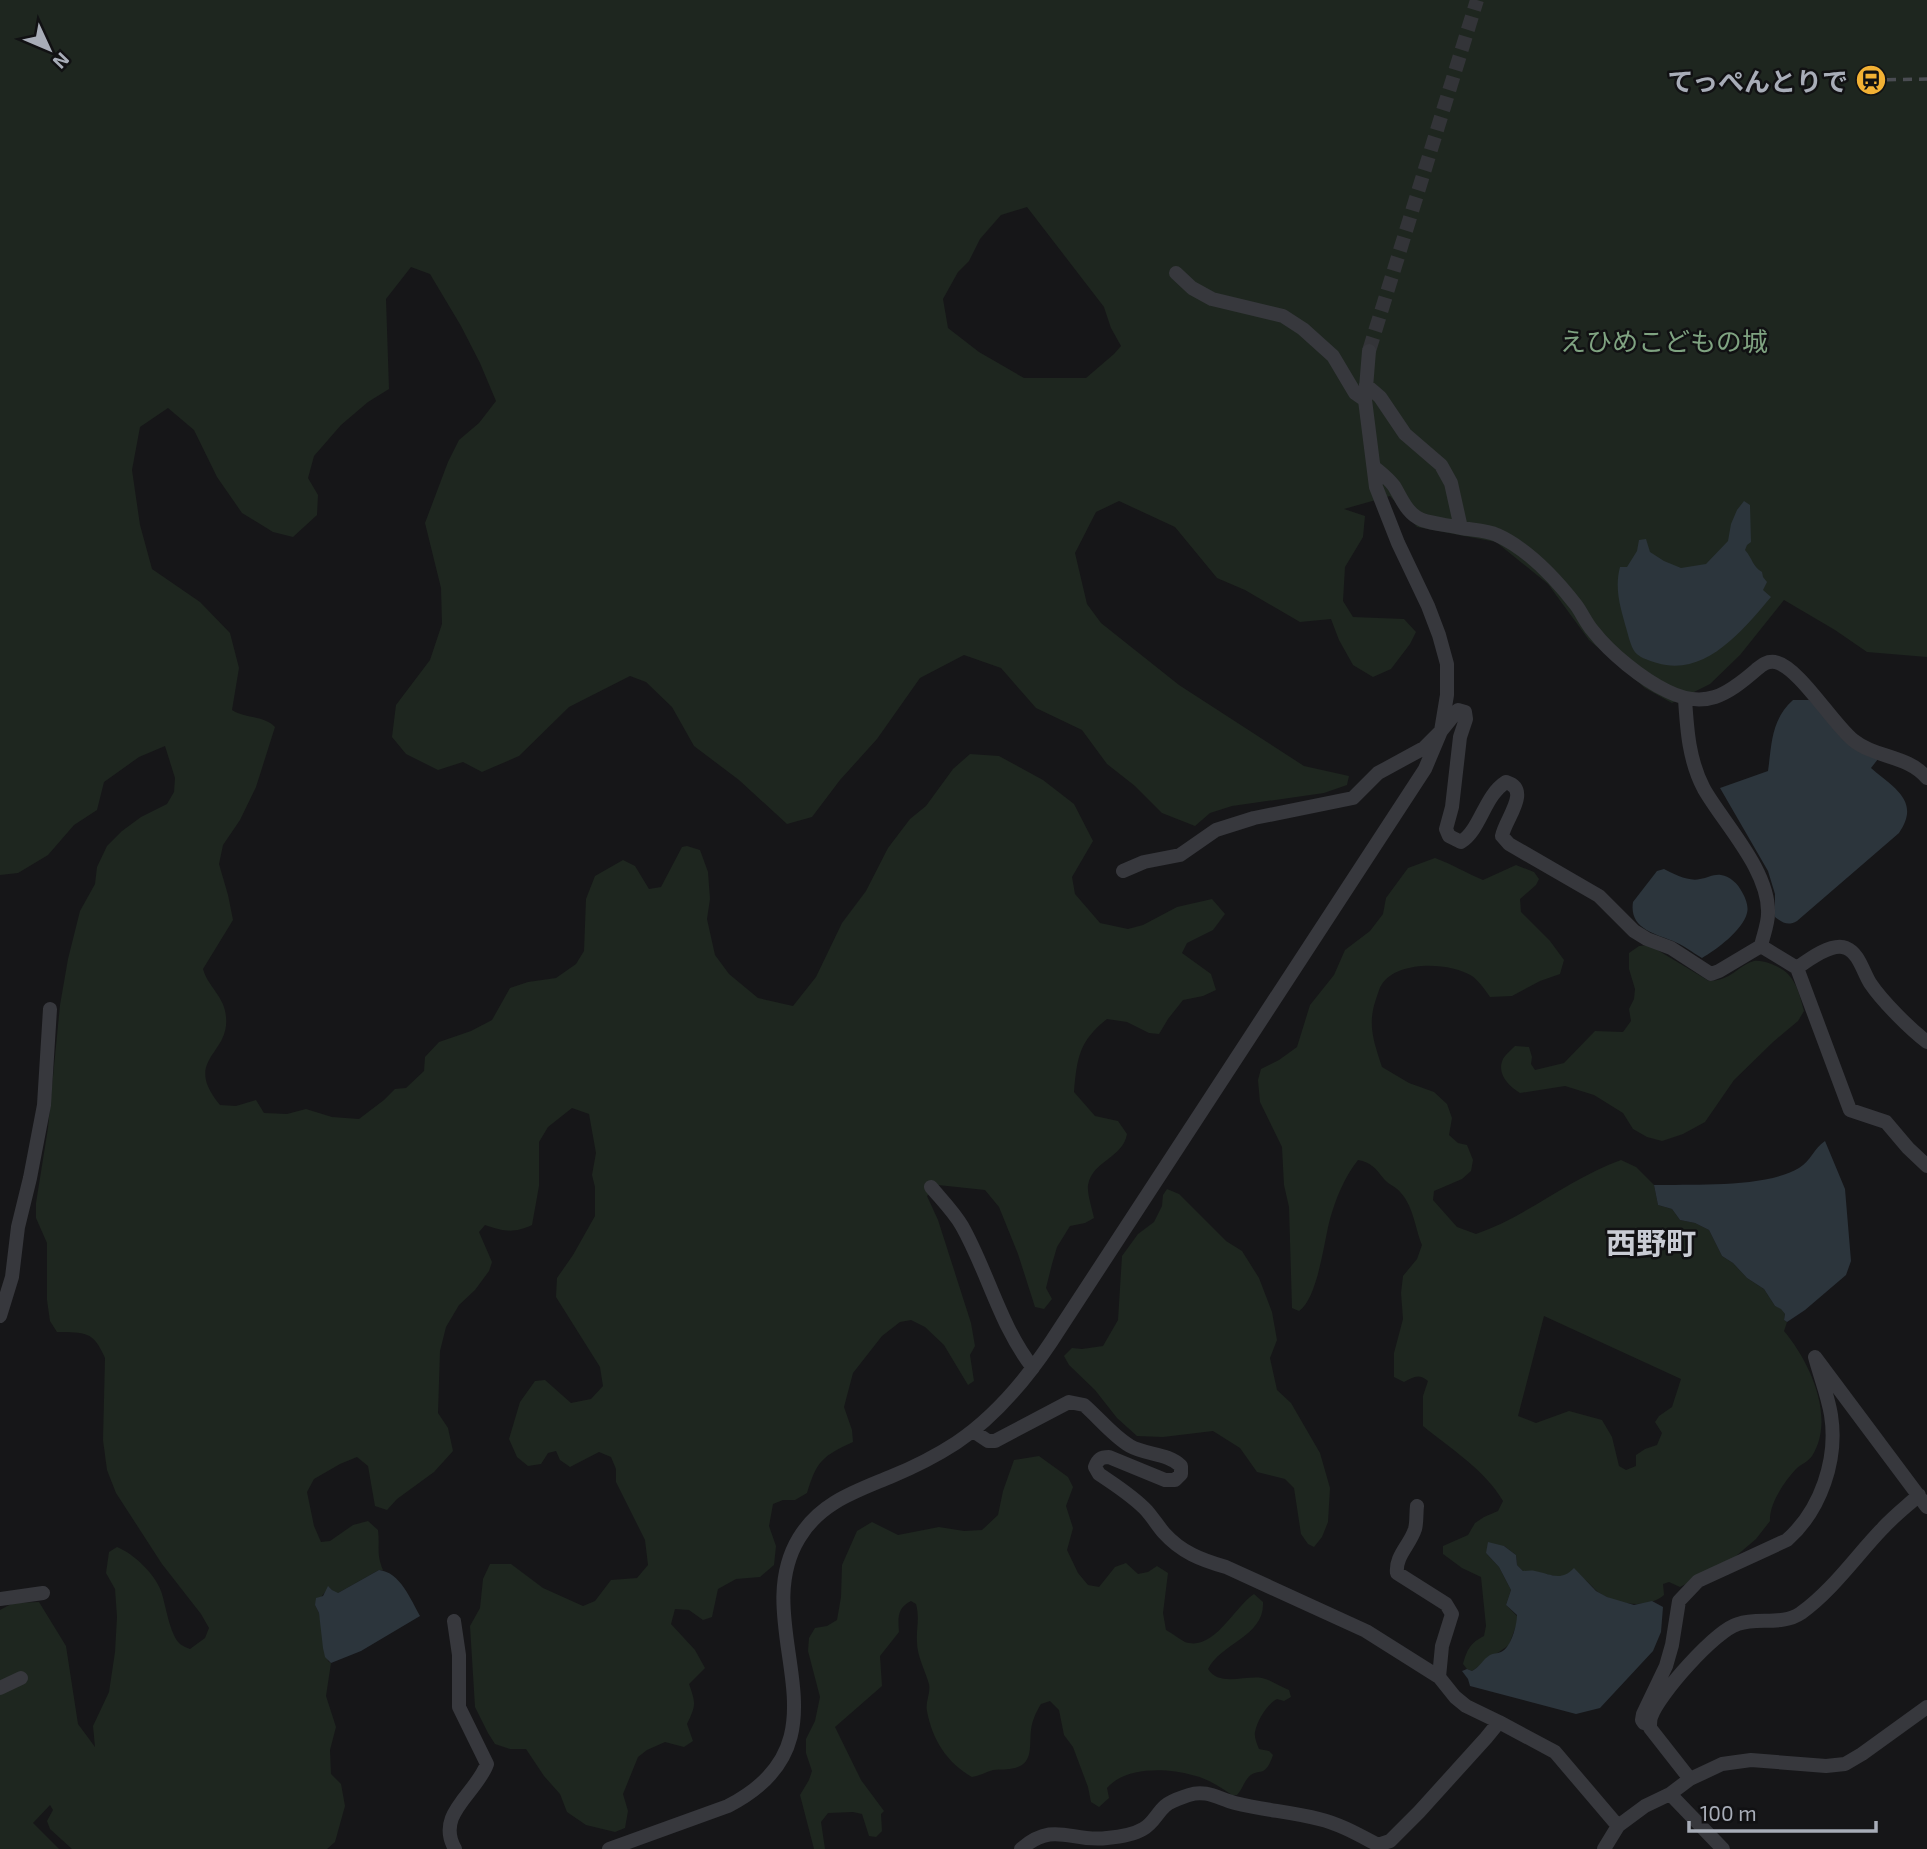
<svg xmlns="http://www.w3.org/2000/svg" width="1927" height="1849" font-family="'Exo 2','Noto Sans JP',sans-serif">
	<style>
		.green { fill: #1e261f; fill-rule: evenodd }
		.water { fill: #2c353c }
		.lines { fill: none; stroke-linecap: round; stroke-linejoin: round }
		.minor-tunnel { stroke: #333438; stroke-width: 14; stroke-dasharray: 14 7; stroke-linecap: butt }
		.minor { stroke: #37383d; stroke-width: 14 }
		.rail { stroke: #4a4c52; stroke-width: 3.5; stroke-dasharray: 9 7; stroke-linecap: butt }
		.labels { text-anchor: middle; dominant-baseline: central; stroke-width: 5; stroke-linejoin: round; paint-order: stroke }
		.poi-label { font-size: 26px; font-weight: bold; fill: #a8adb8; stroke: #111113; text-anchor: end }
		.park-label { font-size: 26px; fill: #7fa381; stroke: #111113 }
		.quarter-label { font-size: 30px; font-weight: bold; fill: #c9ccd4; stroke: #111113 }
	</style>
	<rect width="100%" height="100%" fill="#161618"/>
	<path class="green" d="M 0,0 L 1927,0 L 1927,657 L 1867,652 L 1835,630 L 1784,600 L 1740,655 L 1710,684 L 1672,703 L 1645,688 L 1589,640 L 1548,584 L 1496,542 L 1417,527 L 1390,496 L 1344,509 L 1365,516 L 1363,537 L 1345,567 L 1343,601 L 1353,617 L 1404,619 L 1416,632 L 1410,644 L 1391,669 L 1373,677 L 1353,665 L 1339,640 L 1331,619 L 1300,622 L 1245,590 L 1217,578 L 1175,527 L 1119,501 L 1096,512 L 1075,553 L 1087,604 L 1101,623 L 1179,685 L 1304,766 L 1349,776 L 1347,785 L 1324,793 L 1232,806 L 1210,813 L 1195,826 L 1162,813 L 1135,786 L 1107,764 L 1082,730 L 1036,708 L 1001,668 L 964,655 L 920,678 L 877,739 L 840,780 L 812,817 L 787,824 L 739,780 L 694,746 L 672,707 L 646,682 L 630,676 L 569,707 L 519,756 L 482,772 L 463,762 L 438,770 L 406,754 L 392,737 L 396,705 L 430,660 L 442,624 L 441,588 L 425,523 L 448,462 L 459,440 L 479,423 L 496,401 L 480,363 L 461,326 L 430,274 L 411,267 L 386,299 L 389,389 L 368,402 L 341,425 L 314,456 L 308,478 L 318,495 L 317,515 L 293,537 L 273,532 L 242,513 L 217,477 L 194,430 L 168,408 L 140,427 L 132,470 L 140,525 L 152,569 L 200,602 L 230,633 L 239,668 L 232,710 C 246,719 263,715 275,727 L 256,787 L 240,820 L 223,845 L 219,864 L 228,895 L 233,920 L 203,969 C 208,987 225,997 226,1017 C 230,1055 182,1059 220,1105 L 236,1106 L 256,1100 L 264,1113 L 287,1114 L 306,1109 L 332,1117 L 359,1119 L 384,1100 L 395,1089 L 406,1088 L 424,1071 L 425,1057 L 439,1042 L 471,1031 L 492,1020 L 510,988 L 528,982 L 556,978 L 576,964 L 584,951 L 586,899 L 595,876 L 623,860 L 635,866 L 649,889 L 661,887 L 682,847 L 687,846 L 700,850 L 708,872 L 710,899 L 707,919 L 715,955 L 729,974 L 758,998 L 793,1006 L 816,977 L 842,923 L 866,891 L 888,848 L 910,819 L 926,806 L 953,769 L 970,754 L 999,756 L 1043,780 L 1074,804 L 1093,841 L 1072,877 L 1075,894 L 1100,923 L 1128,929 L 1143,925 L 1177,907 L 1212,899 L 1225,914 L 1213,930 L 1187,943 L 1182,953 L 1211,974 L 1216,990 L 1203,996 L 1183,1000 L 1168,1019 L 1159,1034 L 1149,1033 L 1127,1022 L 1107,1019 C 1079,1041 1077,1058 1074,1092 L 1095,1116 L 1118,1121 L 1127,1134 C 1123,1158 1093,1160 1088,1185 C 1087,1194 1092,1208 1094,1218 L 1085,1223 L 1070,1226 L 1057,1247 L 1052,1264 L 1046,1288 L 1052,1299 L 1044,1309 L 1035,1307 L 1018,1254 L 999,1207 L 985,1190 L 938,1185 L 927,1196 L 938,1220 L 971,1323 L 975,1346 L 970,1355 L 974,1381 L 968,1385 L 944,1345 L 925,1327 L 911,1320 L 900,1322 L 882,1336 L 853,1373 L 844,1407 L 852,1430 L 853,1442 C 823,1456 817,1460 807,1493 L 795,1500 L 783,1500 L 773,1504 L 769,1526 L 776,1546 L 774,1565 L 760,1577 L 736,1579 L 718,1589 L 712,1617 L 703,1620 L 689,1610 L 675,1609 L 671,1624 L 695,1650 L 705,1668 L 689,1684 C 696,1704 696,1705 687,1724 L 693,1741 L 684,1747 L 665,1742 L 647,1750 L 638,1757 L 623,1794 L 628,1811 L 625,1828 L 615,1832 L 586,1825 L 567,1812 L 560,1794 L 544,1776 L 526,1749 L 510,1749 L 495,1744 L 488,1733 L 475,1707 L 470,1626 L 480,1608 L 483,1579 L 490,1564 L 511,1564 L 543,1588 L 583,1606 L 595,1601 L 611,1580 L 637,1578 L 648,1565 L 645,1540 L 616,1482 L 616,1469 L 611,1457 L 599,1452 L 570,1467 L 560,1460 L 556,1451 L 548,1453 L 541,1464 L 528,1466 L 517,1457 L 509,1439 L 520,1402 L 535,1381 L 545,1380 L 571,1403 L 591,1399 L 603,1386 L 600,1367 L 556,1297 L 557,1278 L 573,1255 L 595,1216 L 595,1187 L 592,1175 L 596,1153 L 589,1114 L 572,1108 L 548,1127 L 539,1142 L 539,1186 L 532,1225 C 513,1234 503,1231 485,1225 L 479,1232 L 492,1262 L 489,1271 L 475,1290 L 459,1305 L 446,1327 L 440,1351 L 438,1413 L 448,1428 L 453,1451 L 434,1472 L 397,1499 L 387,1510 L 375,1506 L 368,1466 L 357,1457 L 340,1464 L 314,1479 L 307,1492 L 314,1526 L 321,1542 L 330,1541 L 353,1525 L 368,1521 L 378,1530 C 380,1547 376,1554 383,1570 L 379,1570 L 338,1593 L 335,1593 L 329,1587 L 315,1605 L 319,1613 L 328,1661 L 331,1663 L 326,1696 L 336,1727 L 330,1750 L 331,1774 L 341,1784 L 345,1806 L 335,1842 L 327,1849 L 72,1849 L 50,1829 L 47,1821 L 53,1810 L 50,1805 L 33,1823 L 59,1849 L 0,1849 L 0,1610 L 13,1603 L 39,1602 L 66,1646 L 78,1724 L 95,1747 L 93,1726 L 109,1692 L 115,1652 L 117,1617 L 115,1589 L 106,1573 L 109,1552 L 117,1547 C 134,1554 154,1573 161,1591 C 166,1605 169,1633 180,1644 C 183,1646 187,1648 190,1649 L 205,1638 L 209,1628 L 201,1614 L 162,1564 L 116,1493 L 107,1470 L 103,1440 L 105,1358 C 93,1330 85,1333 57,1332 L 50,1321 L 47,1300 L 47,1243 L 36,1218 L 36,1203 L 48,1128 L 60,1005 L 68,959 L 80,911 L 95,884 L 97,867 L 107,846 L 122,831 L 141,817 L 167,804 L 174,792 L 175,778 L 165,746 L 139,757 L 104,782 L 97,810 L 74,825 L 48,855 L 18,873 L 0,875 ZM 1027,207 L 1104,307 L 1111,328 L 1121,346 L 1114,354 L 1086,378 L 1024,378 L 979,352 L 948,328 L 943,299 L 958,272 L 969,261 L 980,239 L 1001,215 Z
		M 1435,858 C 1452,864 1466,873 1483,880 L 1516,865 L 1534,872 L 1539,879 L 1536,885 L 1520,899 L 1521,912 L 1550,941 L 1564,960 L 1560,974 L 1540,981 L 1512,996 L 1490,997 C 1485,990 1479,981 1472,976 C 1450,962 1398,960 1382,984 C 1379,988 1378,994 1376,999 C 1367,1025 1374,1042 1382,1067 L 1409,1083 L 1434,1092 L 1447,1104 L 1452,1118 L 1449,1135 L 1458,1143 L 1467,1145 L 1473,1160 L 1471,1171 L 1462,1179 L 1434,1191 L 1433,1200 L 1457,1227 L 1476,1234 C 1528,1216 1570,1178 1621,1160 L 1636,1167 L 1654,1185 L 1658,1205 L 1672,1209 L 1680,1220 L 1695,1223 L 1709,1230 L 1722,1256 L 1733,1263 L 1747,1278 L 1764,1289 L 1775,1306 L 1781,1308 L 1785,1314 L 1784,1320 L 1787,1322 L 1784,1331 C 1810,1362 1836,1418 1812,1456 C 1808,1462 1801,1464 1796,1469 C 1784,1482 1769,1504 1770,1521 L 1756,1539 L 1729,1562 L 1680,1587 L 1669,1582 L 1663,1584 L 1664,1595 C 1647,1610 1615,1604 1598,1592 C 1592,1588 1589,1581 1582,1578 C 1572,1573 1565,1578 1555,1576 C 1544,1574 1535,1571 1523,1571 L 1517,1565 L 1516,1555 L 1504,1546 L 1486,1553 L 1499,1567 L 1511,1590 L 1506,1605 L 1517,1616 L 1517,1623 L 1509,1645 L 1472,1671 L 1467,1669 L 1463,1664 C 1467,1650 1470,1643 1484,1636 L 1486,1626 L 1481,1577 L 1462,1568 L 1443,1554 L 1443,1546 L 1468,1535 L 1475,1523 L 1484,1517 L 1498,1511 L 1503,1501 C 1484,1469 1452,1450 1423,1426 L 1423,1396 L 1428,1381 C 1419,1373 1413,1377 1404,1382 L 1394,1377 L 1394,1353 L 1403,1319 L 1401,1293 L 1403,1276 L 1417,1259 L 1422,1245 C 1415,1228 1414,1208 1401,1193 C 1397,1187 1389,1185 1384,1179 C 1376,1169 1371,1162 1358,1160 C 1344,1178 1336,1198 1330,1219 C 1324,1241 1318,1298 1299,1311 L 1292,1308 L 1289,1207 L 1284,1185 L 1282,1147 L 1260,1102 L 1258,1080 L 1261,1069 L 1279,1060 L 1297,1047 L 1310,1005 L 1334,975 L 1345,950 L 1370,931 L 1383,914 L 1386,898 L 1408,868 ZM 1544,1316 L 1681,1379 L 1672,1407 L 1659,1416 L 1655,1422 L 1662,1433 L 1657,1445 L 1645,1449 L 1636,1455 L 1636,1466 L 1626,1470 L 1619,1466 L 1612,1437 L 1602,1420 L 1569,1411 L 1536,1423 L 1518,1416 Z
		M 1649,945 L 1709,981 C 1731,981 1737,966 1754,961 C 1761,960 1769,963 1776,966 C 1795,974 1799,992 1804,1011 L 1798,1021 L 1773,1042 L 1734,1080 L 1705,1122 L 1683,1134 L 1662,1141 L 1647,1137 L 1633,1129 L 1623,1113 L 1594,1095 L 1565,1086 L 1520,1093 C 1509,1086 1496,1074 1503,1059 C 1505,1055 1512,1049 1515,1046 L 1529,1047 L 1532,1057 L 1531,1064 L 1535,1070 L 1564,1063 L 1595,1031 L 1623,1032 L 1631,1021 L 1629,1009 L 1634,999 L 1635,989 L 1629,969 L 1629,953 L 1639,946 Z
		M 1167,1189 L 1179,1194 L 1226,1241 L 1242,1251 L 1259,1278 L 1272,1312 L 1277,1340 L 1270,1358 L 1277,1390 L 1291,1403 L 1320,1453 L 1330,1488 L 1328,1522 L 1322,1537 L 1314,1547 L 1308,1544 L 1301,1534 L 1294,1488 L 1285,1479 L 1257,1472 L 1240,1448 L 1213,1431 L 1163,1437 L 1137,1436 L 1117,1418 L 1095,1390 L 1069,1365 L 1064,1356 L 1072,1348 L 1082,1349 L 1103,1346 L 1118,1320 L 1122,1256 L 1138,1234 L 1154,1222 L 1162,1206 L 1163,1195 Z
		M 1039,1456 L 1068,1477 L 1073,1487 L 1066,1506 L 1073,1528 L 1067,1550 L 1078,1573 L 1088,1585 L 1099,1587 L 1115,1567 L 1126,1563 L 1138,1574 L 1148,1572 L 1157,1566 L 1168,1573 L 1163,1613 L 1166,1630 C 1172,1633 1179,1639 1185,1642 C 1214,1652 1234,1607 1254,1594 L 1263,1602 C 1265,1636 1221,1643 1208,1669 C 1219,1687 1245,1675 1262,1678 C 1271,1680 1281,1687 1289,1690 L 1291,1697 L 1284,1701 L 1277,1699 C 1267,1704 1257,1721 1255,1732 C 1254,1737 1257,1744 1259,1749 L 1269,1751 L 1273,1755 C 1264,1782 1258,1765 1247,1779 C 1243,1784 1242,1790 1237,1795 L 1232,1795 C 1220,1787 1207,1778 1192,1775 C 1167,1768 1126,1766 1107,1788 L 1109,1798 L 1099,1807 L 1091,1802 L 1088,1787 L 1073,1747 L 1064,1735 L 1059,1710 L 1050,1701 L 1041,1704 C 1036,1712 1032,1721 1031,1730 C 1029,1745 1034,1763 1015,1768 C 1008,1770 1000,1769 993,1770 C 986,1772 979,1776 972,1777 C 947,1763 932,1739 927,1711 C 925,1702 931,1693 929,1684 C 925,1670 917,1656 917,1642 C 916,1628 920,1619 916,1604 L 911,1601 C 897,1608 898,1618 899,1632 L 880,1656 L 882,1686 L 835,1727 L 861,1780 L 884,1811 L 881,1814 L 882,1831 L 876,1837 L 869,1836 L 862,1814 L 853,1812 L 828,1813 L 821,1822 L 825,1849 L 814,1849 L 800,1795 L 809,1780 L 812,1771 L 806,1753 L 806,1739 L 815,1721 L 820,1697 L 808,1651 L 809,1638 L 815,1628 L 827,1626 L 837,1620 L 841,1597 L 842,1565 L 857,1531 L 872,1522 L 898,1535 L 939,1527 L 964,1531 L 982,1530 L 998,1515 L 1003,1491 L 1014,1460 Z"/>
	<path class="water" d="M 1744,501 L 1750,505 L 1751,542 L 1747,545 L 1745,550 C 1753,559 1752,566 1762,572 L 1763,577 L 1767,582 L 1763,590 L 1771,597 C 1744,629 1705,678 1657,663 C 1634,656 1633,653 1627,631 C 1621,609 1614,590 1620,567 L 1627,567 L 1637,551 L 1639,540 L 1646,539 L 1650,552 L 1664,561 L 1681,568 L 1706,564 L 1728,541 L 1731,524 L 1737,510 Z
		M 1793,700 L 1809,700 L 1878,759 L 1871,768 C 1894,788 1921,801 1899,833 L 1797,921 C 1788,926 1783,923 1775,917 L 1775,894 L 1768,871 L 1720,788 L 1768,771 C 1772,743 1771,720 1793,700 Z
		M 1664,869 C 1674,874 1689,882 1700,879 C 1708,878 1713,874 1721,875 C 1730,876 1738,884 1742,892 C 1745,897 1749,906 1747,913 C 1743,930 1716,950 1702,958 C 1692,952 1683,945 1673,941 C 1653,933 1629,928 1633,902 L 1657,871 Z
		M 1825,1141 L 1845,1189 L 1851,1261 L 1846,1275 L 1805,1310 L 1787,1322 L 1784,1320 L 1785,1314 L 1781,1309 L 1775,1306 L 1764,1289 L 1747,1278 L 1733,1263 L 1722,1256 L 1709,1230 L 1695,1223 L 1680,1220 L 1672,1209 L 1658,1205 L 1654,1185 C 1694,1184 1765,1188 1799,1168 C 1811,1161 1814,1148 1825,1141 Z
		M 1488,1542 L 1504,1546 L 1516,1555 L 1517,1565 L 1523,1571 C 1527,1571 1531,1570 1535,1571 C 1551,1574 1561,1582 1574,1568 L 1596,1591 L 1607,1597 L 1634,1605 L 1652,1601 L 1663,1607 L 1661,1632 L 1653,1651 L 1600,1708 L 1576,1714 L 1470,1686 L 1468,1679 L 1462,1671 L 1467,1669 L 1472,1671 C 1480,1667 1482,1660 1490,1655 C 1493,1653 1497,1654 1501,1652 C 1511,1648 1517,1625 1517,1615 L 1506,1605 L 1511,1590 L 1499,1567 L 1486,1553 Z
		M 379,1570 C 400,1572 411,1600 420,1616 L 361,1651 L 331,1663 L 325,1657 L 323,1648 L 319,1613 L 315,1605 L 316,1598 L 323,1596 L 328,1586 L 332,1590 L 338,1593 Z"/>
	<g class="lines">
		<path class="minor-tunnel" d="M 1369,351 L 1477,0"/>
		<path class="minor" d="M 1176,273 L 1192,288 L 1212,299 L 1283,316 L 1303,329 L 1333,356 L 1355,393 L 1365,400
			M 1366,385 L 1380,397 L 1405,434 L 1441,465 L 1451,483 L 1461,528 C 1472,530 1487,530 1497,535 C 1528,549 1555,578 1576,605 C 1582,613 1586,623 1593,631 C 1610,653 1642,679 1667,691 C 1705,710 1727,695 1756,670 C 1762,665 1766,661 1775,662 C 1799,667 1832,723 1853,740 C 1875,758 1908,755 1927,778
			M 1374,467 C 1381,473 1388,478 1394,486 C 1402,499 1407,514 1422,520 C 1434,524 1448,525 1461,528
			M 1685,699 C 1687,730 1689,761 1704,789 C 1724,824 1770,871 1768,914 C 1768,924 1763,936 1761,946 L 1797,968 L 1850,1110 L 1886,1122 L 1908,1148 L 1927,1166
			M 1123,871 L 1144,862 L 1180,855 L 1216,830 L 1254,818 L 1353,798 L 1378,773 L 1424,748 L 1441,731 L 1458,710 L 1465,712 L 1466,719 L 1460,737 L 1452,807 L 1446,829 L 1449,836 L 1461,842 C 1481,829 1484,796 1506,782 C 1532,790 1505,819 1502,836 L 1509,844 L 1599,896 L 1634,931 L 1647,939 L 1671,948 L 1711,974 L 1719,971 L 1761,946
			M 1797,968 C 1808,960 1832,942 1846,948 C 1859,953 1863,972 1870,983 C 1882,1001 1910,1029 1927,1042
			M 931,1187 C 941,1199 954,1212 962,1226 C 988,1272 1000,1326 1033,1368
			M 0,1316 L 12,1277 L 18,1227 L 30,1178 L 44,1105 L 50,1009
			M 973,1431 L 988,1441 L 995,1441 L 1069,1402 L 1084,1405 C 1099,1418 1113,1436 1130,1446 C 1146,1455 1168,1453 1181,1466 L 1181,1474 L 1175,1480 L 1165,1480 L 1109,1457 C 1101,1457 1098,1459 1095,1467 L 1099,1474 C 1115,1485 1133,1496 1147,1511 C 1153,1518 1158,1526 1164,1533 C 1181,1552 1201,1560 1226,1567 L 1366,1631 L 1439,1677 L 1455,1697 L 1466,1706 L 1499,1722 L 1555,1752 L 1618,1826
			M 1417,1506 C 1416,1513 1417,1522 1415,1529 C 1410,1545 1395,1556 1397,1573 L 1446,1604 L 1452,1614 L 1442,1646 L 1439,1677
			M 0,1599 L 43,1593
			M 454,1621 L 459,1655 L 459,1707 L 487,1764 C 476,1794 435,1814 455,1849
			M 0,1688 L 21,1678
			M 1650,1724 L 1644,1723 L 1642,1720 L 1643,1714 L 1666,1666 L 1672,1645 L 1679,1601 L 1698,1581 L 1787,1540 C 1821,1510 1838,1459 1831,1415 C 1828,1396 1820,1376 1815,1357 L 1927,1507
			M 1690,1779 L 1650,1728 C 1650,1724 1650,1720 1651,1717 C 1658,1695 1716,1630 1738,1624 C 1758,1617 1782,1626 1801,1613 C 1833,1590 1856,1556 1883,1528 C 1894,1516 1907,1506 1919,1495
			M 1670,1794 L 1723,1849
			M 609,1849 L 728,1806 C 859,1739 745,1627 799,1538 C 820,1503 854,1492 890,1477 C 912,1468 936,1456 956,1443 C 995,1417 1025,1381 1051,1342 L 1425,769 L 1441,731 L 1447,695 L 1447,664 L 1439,635 L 1428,606 L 1398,543 L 1376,487 L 1365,400 L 1369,351
			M 1021,1849 C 1055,1820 1071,1843 1107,1838 C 1118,1837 1133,1835 1143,1829 C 1153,1824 1157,1813 1165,1806 C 1172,1800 1181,1798 1189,1795 C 1206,1789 1219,1799 1235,1803 C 1263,1810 1292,1812 1319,1819 C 1340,1824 1359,1835 1378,1845 L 1390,1841 L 1419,1812 L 1486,1738 L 1499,1722
			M 1604,1849 L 1618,1826 L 1645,1806 L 1670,1794 L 1690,1779 L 1722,1764 L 1751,1760 L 1826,1766 L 1845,1764 L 1862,1754 L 1927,1707"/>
		<path class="rail" d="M 1871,80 L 1927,79"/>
	</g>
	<defs>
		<g id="station-disc" transform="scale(1.575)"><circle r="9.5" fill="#f2b134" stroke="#111113"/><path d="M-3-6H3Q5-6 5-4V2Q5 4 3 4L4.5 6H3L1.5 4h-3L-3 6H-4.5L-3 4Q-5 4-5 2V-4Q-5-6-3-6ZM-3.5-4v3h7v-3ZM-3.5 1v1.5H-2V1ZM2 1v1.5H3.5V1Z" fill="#111"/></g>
	</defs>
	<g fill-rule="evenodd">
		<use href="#station-disc" x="1871" y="80"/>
	</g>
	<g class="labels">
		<g class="poi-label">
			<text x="1848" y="80">てっぺんとりで</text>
		</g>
		<g class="park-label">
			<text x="1664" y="340">えひめこどもの城</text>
		</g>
		<g class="quarter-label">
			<text x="1651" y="1242">西野町</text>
		</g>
	</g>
	<g transform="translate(49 49) rotate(134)" stroke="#111113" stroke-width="5" paint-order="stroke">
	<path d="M0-5L12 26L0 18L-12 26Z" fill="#a8adb8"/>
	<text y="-10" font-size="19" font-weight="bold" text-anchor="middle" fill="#a8adb8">N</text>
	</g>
	<path d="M1689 1821v10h187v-10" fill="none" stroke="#a8adb8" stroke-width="3.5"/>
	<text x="1700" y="1821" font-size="21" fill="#a8adb8" stroke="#111113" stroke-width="5" paint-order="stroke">100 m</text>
</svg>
